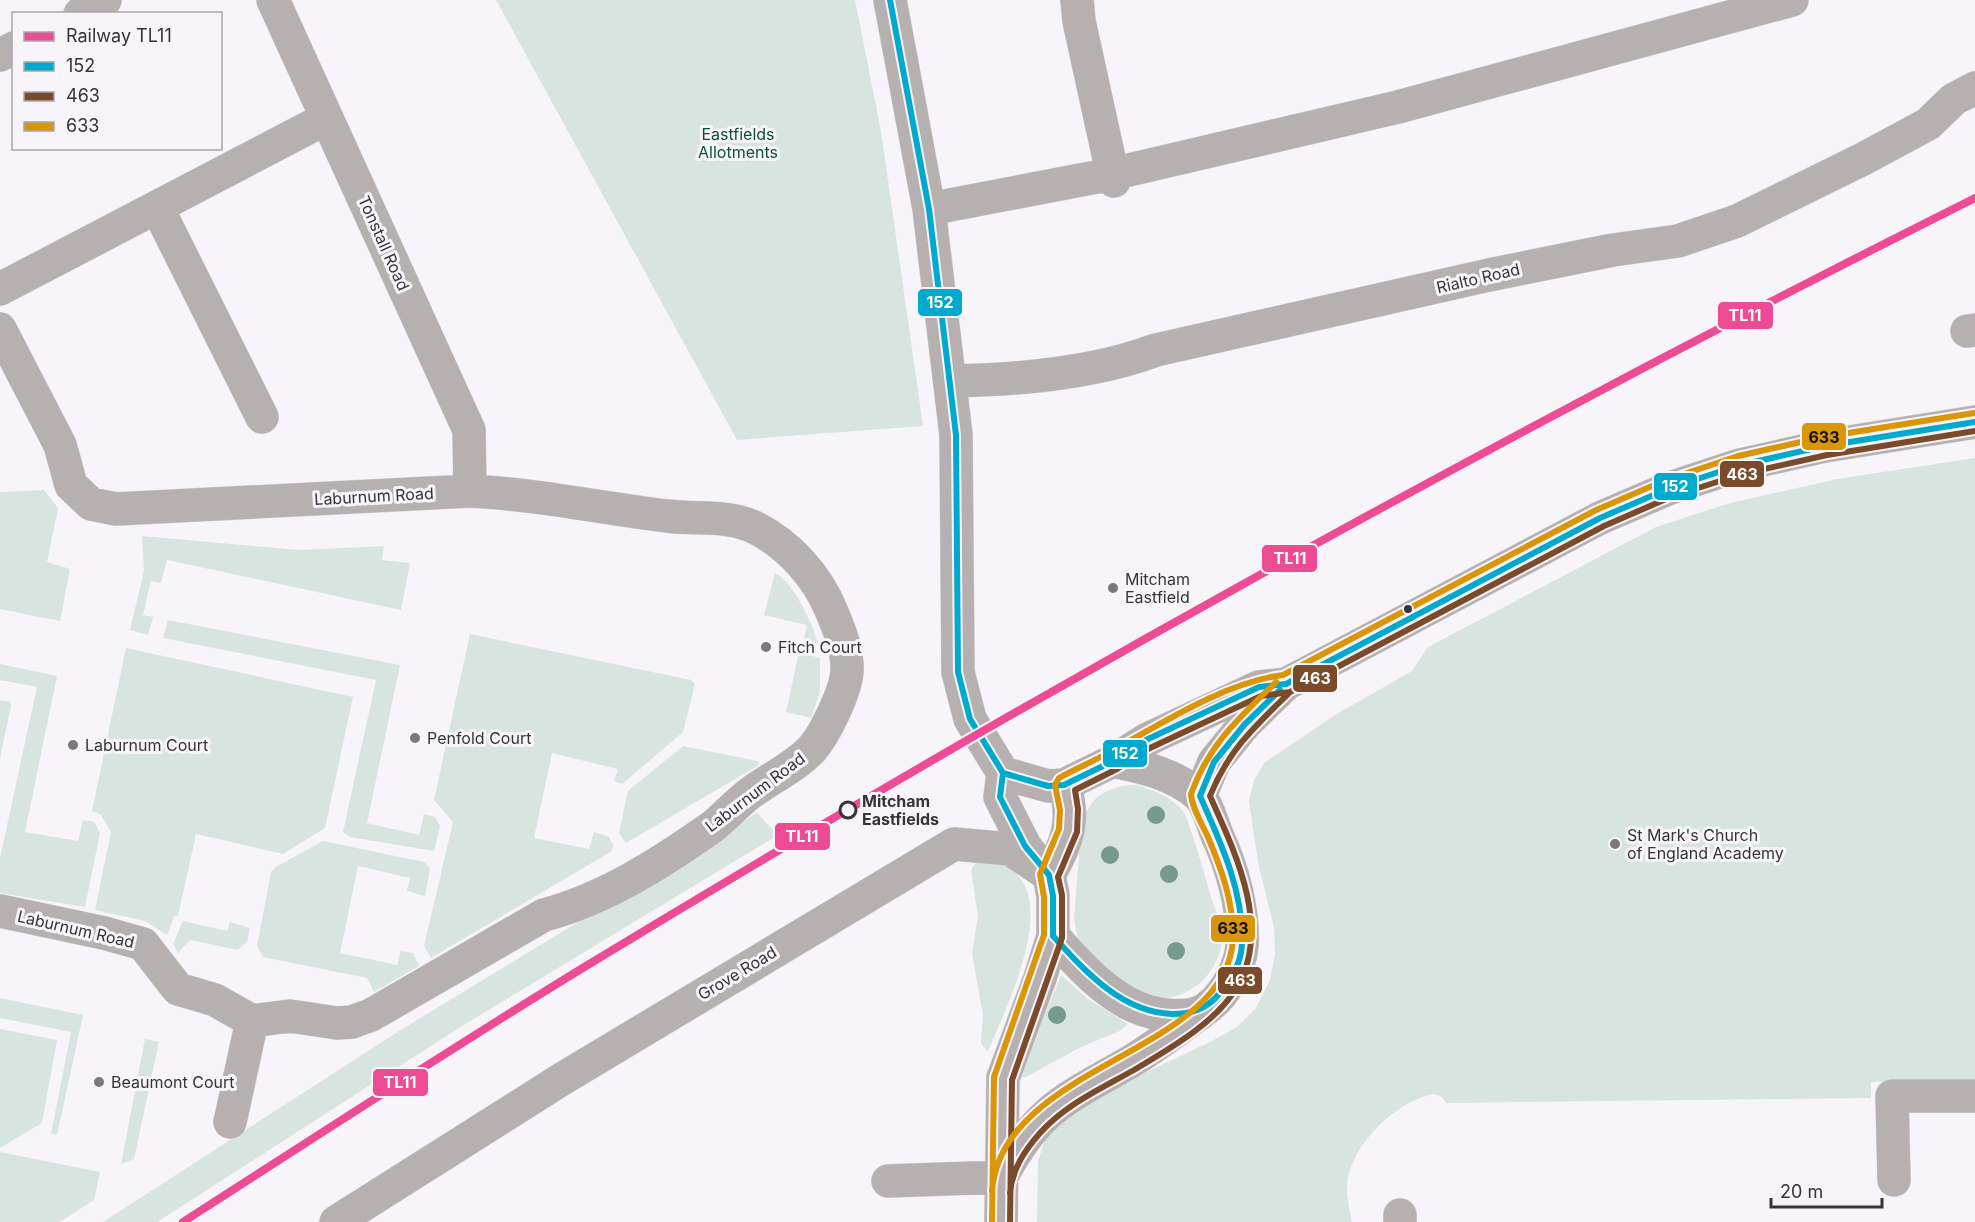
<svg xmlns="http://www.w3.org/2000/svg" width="1975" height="1222" font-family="Inter,sans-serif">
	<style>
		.green { fill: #d8e4df }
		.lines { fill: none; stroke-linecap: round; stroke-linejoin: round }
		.minor-casing { stroke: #d4d3d5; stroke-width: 34 }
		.minor { stroke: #b6b0b0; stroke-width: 33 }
		.bus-1-casing { stroke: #f7f4fa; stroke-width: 10 }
		.bus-2-casing { stroke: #f7f4fa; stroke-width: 10 }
		.bus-3-casing { stroke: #f7f4fa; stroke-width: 10 }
		.bus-1 { stroke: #00a9ce; stroke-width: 6 }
		.bus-2 { stroke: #7a4b2a; stroke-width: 6 }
		.bus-3 { stroke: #da9508; stroke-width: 6 }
		.rail-1-casing { stroke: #f7f4fa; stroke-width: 12 }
		.rail-1 { stroke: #ee4b95; stroke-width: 8 }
		.tree { fill: #769a8e }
		.poi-dot { fill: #7a787b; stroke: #f7f4fa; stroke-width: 2 }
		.bus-dot { fill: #363437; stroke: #f7f4fa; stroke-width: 2 }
		.stop-dot { fill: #f7f4fa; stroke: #363437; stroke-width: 3 }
		.labels { text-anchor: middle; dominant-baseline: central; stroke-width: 6; stroke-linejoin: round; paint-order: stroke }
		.park-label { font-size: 16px; fill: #0c5037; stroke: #f7f4fa }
		.street-label { font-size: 16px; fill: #363437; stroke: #f7f4fa }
		.poi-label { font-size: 16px; fill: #363437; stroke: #f7f4fa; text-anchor: start }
		.stop-label { font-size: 16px; font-weight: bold; fill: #363437; stroke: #f7f4fa; text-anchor: start }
		.line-badge { stroke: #f7f4fa; stroke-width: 2 }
		.badge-label { font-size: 16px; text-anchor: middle; font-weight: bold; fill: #fff }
		.pale-badge-label { font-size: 16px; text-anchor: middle; font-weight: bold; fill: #111 }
	</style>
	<rect width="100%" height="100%" fill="#f7f5f9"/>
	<path class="green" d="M 496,0 L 855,0 L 881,131 L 923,426 L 737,440 Z
		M 1975,458 L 1975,1080 L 1871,1082 L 1871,1098 L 1446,1103 L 1442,1097 L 1434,1094 C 1395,1101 1347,1148 1347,1189 C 1347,1200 1350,1212 1352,1222 L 1037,1222 L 1038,1161 L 1046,1137 L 1088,1100 L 1212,1041 L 1237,1027 L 1256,1008 L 1270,980 L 1275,954 L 1274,928 L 1258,862 L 1249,802 L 1254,780 L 1264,763 L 1335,715 L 1412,671 L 1428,647 L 1656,527 L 1730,503 L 1837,479 Z
		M 44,490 L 58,508 L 47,562 L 70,569 L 60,621 L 0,609 L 0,492 Z
		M 142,536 L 299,550 L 384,546 L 382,560 L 410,563 L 401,610 L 167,560 L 161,583 L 151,581 L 143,615 L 153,617 L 148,635 L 130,630 L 144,571 Z
		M 775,573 C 792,580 815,626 817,644 L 804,641 L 807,625 L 764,615 Z
		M 168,620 L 400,665 L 367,823 L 419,835 L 424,814 L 435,817 L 440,826 L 434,851 L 350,837 L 343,832 L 376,680 L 163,638 Z
		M 470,634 L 691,680 L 695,684 L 683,732 L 622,784 L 614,781 L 618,769 L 552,753 L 534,838 L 589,849 L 594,832 L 609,837 L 613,845 L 612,851 L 431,958 L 424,946 L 453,822 L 434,800 Z
		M 126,648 L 353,697 L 325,828 L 283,854 L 196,834 L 178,916 L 174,916 L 167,935 L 145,921 L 95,910 L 111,832 L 100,814 L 92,811 Z
		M 799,652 L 820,658 L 820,692 L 811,718 L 786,712 Z
		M 0,664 L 57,676 L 25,832 L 78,841 L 83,820 L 94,822 L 100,833 L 85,907 L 0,893 L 0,858 L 37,687 L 0,680 Z
		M 0,700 L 10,702 L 11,706 L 0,758 Z
		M 683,746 L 758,761 L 759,765 L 626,843 L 619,833 L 628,791 Z
		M 1136,785 C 1156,791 1173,797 1185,814 C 1195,841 1203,869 1211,897 C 1215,909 1222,923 1222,936 C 1222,954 1213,972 1199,984 C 1149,1022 1110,974 1078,940 L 1074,919 L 1082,816 L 1097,797 L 1107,791 L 1121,786 Z
		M 757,813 L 778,835 L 462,1026 L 157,1222 L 103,1222 L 399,1031 Z
		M 323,841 L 424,862 L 430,868 L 425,896 L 407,891 L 410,878 L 358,866 L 340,953 L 397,965 L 401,951 L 413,953 L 419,966 L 374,992 L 367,978 L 263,957 L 257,946 L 271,872 L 276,867 Z
		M 978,859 C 985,861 994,861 1001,864 C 1067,891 1004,1010 988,1052 L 981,1043 L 983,1015 L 972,954 L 978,916 L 971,870 Z
		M 183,921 L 227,931 L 230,922 L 250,928 L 247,942 L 238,950 L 190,940 L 178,953 L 173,944 Z
		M 1061,975 L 1088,999 L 1128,1024 L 1120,1031 L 1081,1047 L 1024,1078 L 1020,1075 Z
		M 0,998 L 83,1015 L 57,1135 L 51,1134 L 71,1032 L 0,1018 Z
		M 0,1029 L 57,1040 L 42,1123 L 0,1148 Z
		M 145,1039 L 159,1042 L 134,1159 L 121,1164 Z
		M 0,1152 L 100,1172 L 94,1200 L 60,1222 L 0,1222 Z"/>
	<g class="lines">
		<g class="minor-casing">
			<path id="minor" d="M 273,0 L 469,430 L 470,491
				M 890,0 L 929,209 L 956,435 L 958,672 L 970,719 L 1003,773 L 1048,786 L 1064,785 L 1113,761 L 1146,740 L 1259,687 L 1286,684
				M 1077,0 L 1079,21 L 1114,181
				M 80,14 L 105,0
				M 0,55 L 14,48
				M 157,207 L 262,417
				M 929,209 L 1112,174 L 1398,107 L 1792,0
				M 0,289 L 327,118
				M 0,329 L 60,445 L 71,485 L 91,504 L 116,509 L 470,491 C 536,494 601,508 667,516 C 698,520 728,514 756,528 C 789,545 817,576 831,610 C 839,629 848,650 847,671 C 846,691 825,734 812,749 C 794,768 770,778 749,794 C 736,804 725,817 712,827 C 661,863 605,899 544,915 L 371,1015 L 352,1022 L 337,1023 L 290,1016 L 252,1021 L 215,1000 L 178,989 L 143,944 L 104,933 L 0,911
				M 1967,331 L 1975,330
				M 950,381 C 1016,380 1095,373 1156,350 L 1489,275 L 1613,250 L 1678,241 L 1737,221 L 1863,159 L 1928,124 L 1954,99 L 1975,88
				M 1003,773 L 1000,797 L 1025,846 L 1038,863
				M 1200,796 L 1214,762 L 1245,724 L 1286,684 L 1600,518 L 1670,488 L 1740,465 L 1825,446 L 1975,422
				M 1053,936 C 1077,962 1102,992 1136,1007 C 1154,1015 1190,1021 1207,1008 C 1225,995 1240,968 1242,946 C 1244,909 1232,867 1217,835 C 1212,823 1207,802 1197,794 C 1173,774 1143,767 1113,761
				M 230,1122 L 252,1021
				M 1002,1176 C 1039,1107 1066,1099 1130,1062 C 1155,1047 1178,1029 1202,1012
				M 1894,1180 L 1892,1096 L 1975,1096
				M 888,1181 L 1001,1177
				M 1400,1215 L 1400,1222
				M 336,1222 L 562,1079 L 954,844 L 1010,849 L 1049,875
				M 1001,1222 L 1003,1078 L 1040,978 L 1053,936 L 1053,896 L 1049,875 C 1067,844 1076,819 1064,785"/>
		</g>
		<use href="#minor" class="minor"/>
		<g class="bus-1-casing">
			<path id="bus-1" d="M 890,0 L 929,209 L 956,435 L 958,672 L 970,719 L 1003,773 L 1048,786 L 1064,785 L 1113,761 L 1146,740 L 1259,687 L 1286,684 L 1600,518 L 1670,488 L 1740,465 L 1825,446 L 1975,422
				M 1003,773 L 1000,797 L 1025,846 L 1049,875 L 1053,896 L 1053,936 C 1085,971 1121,1012 1172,1014 C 1192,1014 1207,1009 1220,993 C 1232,979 1241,963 1242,944 C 1244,892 1221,843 1200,796 L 1214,762 L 1245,724 L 1280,690"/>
		</g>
		<g class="bus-2-casing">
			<path id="bus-2" d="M 1010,1193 C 1012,1169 1025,1150 1040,1133 C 1066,1104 1102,1088 1134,1070 C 1169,1049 1216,1023 1237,987 C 1272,928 1235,852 1210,796 C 1228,751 1254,727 1288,694
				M 1010,1222 L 1012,1080 L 1062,938 L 1062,895 L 1058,877 L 1077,832 L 1078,809 L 1075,790 L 1117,769 L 1150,748 L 1261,696 L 1290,692 L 1604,526 L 1673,496 L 1742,474 L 1827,455 L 1975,431"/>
		</g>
		<g class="bus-3-casing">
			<path id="bus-3" d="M 992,1191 C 1002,1063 1229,1054 1233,938 C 1234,903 1221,868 1208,837 C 1202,824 1192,808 1191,794 C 1209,744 1239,718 1276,682
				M 992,1222 L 994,1077 L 1044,935 L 1044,897 L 1040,874 L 1059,829 L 1060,810 L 1055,785 L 1059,778 C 1075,769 1092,762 1108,753 C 1159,725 1225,682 1283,675 L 1596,510 L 1666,480 L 1738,456 L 1823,437 L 1974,413"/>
		</g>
		<use href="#bus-1" class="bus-1"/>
		<use href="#bus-2" class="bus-2"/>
		<use href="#bus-3" class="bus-3"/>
		<g class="rail-1-casing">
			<path id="rail-1" d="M 183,1222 C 317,1136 450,1049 586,966 C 1038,691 1502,435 1975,198"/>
		</g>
		<use href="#rail-1" class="rail-1"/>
	</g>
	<g class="tree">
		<circle cx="1156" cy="815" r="9"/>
		<circle cx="1110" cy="855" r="9"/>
		<circle cx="1169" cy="874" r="9"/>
		<circle cx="1176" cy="951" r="9"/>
		<circle cx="1057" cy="1015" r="9"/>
	</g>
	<g class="poi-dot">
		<circle cx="1113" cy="588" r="6"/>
		<circle cx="766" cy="647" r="6"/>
		<circle cx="415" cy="738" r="6"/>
		<circle cx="73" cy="745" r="6"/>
		<circle cx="1615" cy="844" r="6"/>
		<circle cx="99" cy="1082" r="6"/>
	</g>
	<circle class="bus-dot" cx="1408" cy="609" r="5"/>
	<circle class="stop-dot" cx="848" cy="810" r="8"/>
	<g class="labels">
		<g class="park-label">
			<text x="738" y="134">Eastfields<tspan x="738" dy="18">Allotments</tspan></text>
		</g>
		<g class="street-label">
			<text transform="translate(384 243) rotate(66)">Tonstall Road</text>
			<text transform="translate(1478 278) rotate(-13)">Rialto Road</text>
			<text transform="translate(374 496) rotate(-3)">Laburnum Road</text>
			<text transform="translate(755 792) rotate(-37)">Laburnum Road</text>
			<text transform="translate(76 929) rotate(13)">Laburnum Road</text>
			<text transform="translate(737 973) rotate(-31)">Grove Road</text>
		</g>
		<g class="poi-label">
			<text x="1125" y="579">Mitcham<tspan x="1125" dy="18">Eastfield</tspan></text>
			<text x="778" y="647">Fitch Court</text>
			<text x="427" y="738">Penfold Court</text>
			<text x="85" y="745">Laburnum Court</text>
			<text x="1627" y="835">St Mark's Church<tspan x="1627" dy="18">of England Academy</tspan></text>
			<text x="111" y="1082">Beaumont Court</text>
		</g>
		<g class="stop-label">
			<text x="862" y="801">Mitcham<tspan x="862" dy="18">Eastfields</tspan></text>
		</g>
	</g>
	<g class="line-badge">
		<rect x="917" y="288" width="46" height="29" rx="6" fill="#00a9ce"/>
		<rect x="1717" y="301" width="57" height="29" rx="6" fill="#ee4b95"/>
		<rect x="1801" y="422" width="46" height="29" rx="6" fill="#da9508"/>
		<rect x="1719" y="460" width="46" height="28" rx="6" fill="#7a4b2a"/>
		<rect x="1653" y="472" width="45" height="29" rx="6" fill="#00a9ce"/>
		<rect x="1261" y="544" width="57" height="29" rx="6" fill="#ee4b95"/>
		<rect x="1292" y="664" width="46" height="29" rx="6" fill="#7a4b2a"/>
		<rect x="1102" y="739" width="46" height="29" rx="6" fill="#00a9ce"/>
		<rect x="774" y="822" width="57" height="29" rx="6" fill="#ee4b95"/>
		<rect x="1210" y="914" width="46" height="29" rx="6" fill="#da9508"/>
		<rect x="1217" y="966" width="46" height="29" rx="6" fill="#7a4b2a"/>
		<rect x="372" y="1068" width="57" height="29" rx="6" fill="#ee4b95"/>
	</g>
	<g class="badge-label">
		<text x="940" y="308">152</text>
		<text x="1745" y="321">TL11</text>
		<text x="1742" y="480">463</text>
		<text x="1675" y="492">152</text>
		<text x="1290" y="564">TL11</text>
		<text x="1315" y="684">463</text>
		<text x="1125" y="759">152</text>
		<text x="802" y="842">TL11</text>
		<text x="1240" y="986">463</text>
		<text x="400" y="1088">TL11</text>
	</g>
	<g class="pale-badge-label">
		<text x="1824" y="443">633</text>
		<text x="1233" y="934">633</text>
	</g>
	<rect x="12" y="12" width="210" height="138" fill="#f7f4fa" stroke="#aaa7ac" stroke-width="1.5"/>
	<rect x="24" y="32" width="30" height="9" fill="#ee4b95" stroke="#aaa7ac" stroke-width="1.5"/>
	<text x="66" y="42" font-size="18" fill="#363437">Railway TL11</text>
	<rect x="24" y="62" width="30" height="9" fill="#00a9ce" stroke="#aaa7ac" stroke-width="1.5"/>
	<text x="66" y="72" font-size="18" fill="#363437">152</text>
	<rect x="24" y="92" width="30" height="9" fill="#7a4b2a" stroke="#aaa7ac" stroke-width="1.5"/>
	<text x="66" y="102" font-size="18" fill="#363437">463</text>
	<rect x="24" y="122" width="30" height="9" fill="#da9508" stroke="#aaa7ac" stroke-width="1.5"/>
	<text x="66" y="132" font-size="18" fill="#363437">633</text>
	<path d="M1771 1198v9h111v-9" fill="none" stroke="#363437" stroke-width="3"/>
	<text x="1780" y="1198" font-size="18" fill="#363437" stroke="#f7f4fa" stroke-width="4.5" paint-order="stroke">20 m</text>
</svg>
